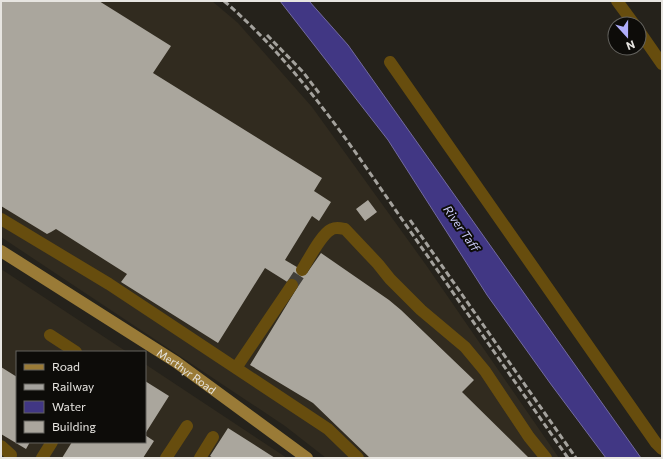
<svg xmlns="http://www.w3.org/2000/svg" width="663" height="459" font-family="Commissioner,sans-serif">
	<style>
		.built { fill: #312b1f }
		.water { fill: #413784; stroke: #736ba0 }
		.building { fill: #aaa69d }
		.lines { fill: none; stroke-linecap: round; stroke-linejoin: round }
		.minor-tunnel { stroke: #423f39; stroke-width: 12; stroke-dasharray: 12 6; stroke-linecap: butt }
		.minor { stroke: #674d0e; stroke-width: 12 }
		.major { stroke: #9a7b37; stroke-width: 12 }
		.rail { stroke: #a4a29d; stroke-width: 3; stroke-dasharray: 6 3; stroke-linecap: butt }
		.labels { text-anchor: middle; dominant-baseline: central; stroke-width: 4; stroke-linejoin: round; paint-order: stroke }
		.street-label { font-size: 11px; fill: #e7e5e1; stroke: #0d0c09 }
		.water-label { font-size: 12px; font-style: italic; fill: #c8c8f5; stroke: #0d0c09 }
	</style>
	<rect width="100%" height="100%" fill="#25221b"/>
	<path class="built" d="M 1,1 L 212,1 L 238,23 L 312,107 L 426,265 L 559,458 L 326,458 L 285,426 L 1,237 Z
		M 1,269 L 127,352 L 17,352 L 17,442 L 145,442 L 145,364 L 287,458 L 1,458 Z"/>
	<path class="water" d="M 280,1 L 309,1 L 348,45 L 641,458 L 606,458 L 550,383 L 487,295 L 388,140 Z"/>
	<path class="building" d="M 1,1 L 99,1 L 171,46 L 153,73 L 322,178 L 314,191 L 331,202 L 319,221 L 312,216 L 285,260 L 307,273 L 321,253 L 389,300 L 401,310 L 474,380 L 462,392 L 529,458 L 370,458 L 313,403 L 250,365 L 297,288 L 265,268 L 218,343 L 121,282 L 127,274 L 56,229 L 51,232 L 47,234 L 1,206 Z
		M 368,200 L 377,212 L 365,221 L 356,209 Z
		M 1,367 L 17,377 L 17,442 L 30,442 L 26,449 L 1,434 Z
		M 145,381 L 169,396 L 145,434 Z
		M 228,428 L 275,458 L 213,458 L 210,456 Z
		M 145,435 L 154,441 L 143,458 L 62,458 L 72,442 L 145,442 Z"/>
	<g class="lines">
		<path class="minor-tunnel" d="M 292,285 L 302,270"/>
		<path class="minor" d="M 617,1 L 634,24
			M 639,31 L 662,64
			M 390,62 L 656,443 L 662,449
			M 1,219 L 109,284 L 328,429 L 358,458
			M 302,270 C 309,259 321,234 332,229 C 336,227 340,228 345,229 L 378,264 L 390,279 L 421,310 L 465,347 L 485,371 L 529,437 L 546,458
			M 50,335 L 76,352
			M 236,368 L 292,285
			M 1,446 L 11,455
			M 42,458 L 52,442
			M 166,458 L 187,426
			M 200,458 L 213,437"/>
		<path class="major" id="s1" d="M 1,251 L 176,362 L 307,458"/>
		<path class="rail" d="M 224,1 C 295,62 348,141 401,218 C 457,298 512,378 568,458
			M 267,35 L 303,72 L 319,93
			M 410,220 L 576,458"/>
	</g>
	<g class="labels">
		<g class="street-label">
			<text stroke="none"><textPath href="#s1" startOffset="221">Merthyr Road</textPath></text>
		</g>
		<g class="water-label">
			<text transform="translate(462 228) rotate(55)">River Taff</text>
		</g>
	</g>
	<rect width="663" height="459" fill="none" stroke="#e7e5e1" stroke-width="4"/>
	<rect x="16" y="351" width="130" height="92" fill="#0d0c09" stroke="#64635f"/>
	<rect x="24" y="364" width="20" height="6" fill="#9a7b37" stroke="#64635f"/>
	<text x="52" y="371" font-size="12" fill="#e7e5e1">Road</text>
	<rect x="24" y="384" width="20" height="6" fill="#a4a29d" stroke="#64635f"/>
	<text x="52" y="391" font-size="12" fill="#e7e5e1">Railway</text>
	<rect x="24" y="401" width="20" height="12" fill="#413784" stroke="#64635f"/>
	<text x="52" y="411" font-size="12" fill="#e7e5e1">Water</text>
	<rect x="24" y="421" width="20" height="12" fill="#aaa69d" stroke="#64635f"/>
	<text x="52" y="431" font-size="12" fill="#e7e5e1">Building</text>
	<g transform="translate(627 36) rotate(159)"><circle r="19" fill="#0d0c09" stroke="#64635f"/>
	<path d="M0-3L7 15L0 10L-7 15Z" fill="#b0aefa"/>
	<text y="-6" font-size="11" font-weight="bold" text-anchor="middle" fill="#e7e5e1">N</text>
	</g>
</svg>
